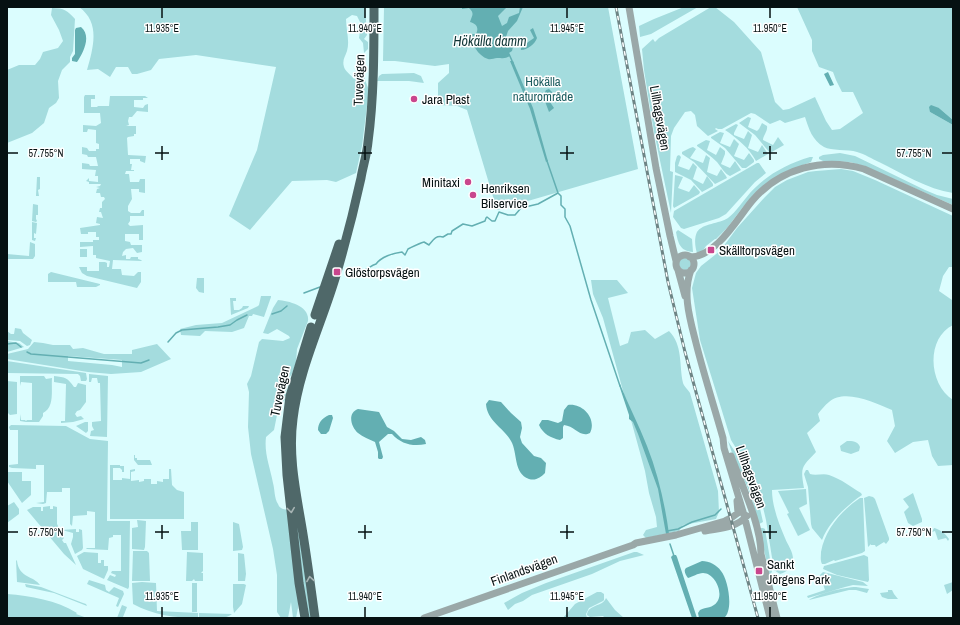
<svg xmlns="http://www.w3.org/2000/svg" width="960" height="625" font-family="'Archivo Narrow',sans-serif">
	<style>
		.green { fill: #a4dcde; fill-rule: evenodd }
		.water { fill: #63afb2 }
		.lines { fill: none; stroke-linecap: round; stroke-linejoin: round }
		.stream { stroke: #63afb2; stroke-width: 1.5 }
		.minor { stroke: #9aa8a8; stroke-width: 7 }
		.major { stroke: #4f6869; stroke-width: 9 }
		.rail-casing { stroke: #6e8485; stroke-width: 3 }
		.rail { stroke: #fff; stroke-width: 1.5; stroke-dasharray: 4.5; stroke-linecap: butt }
		.oneway { stroke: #a7b4b4 }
		.ticks { fill: none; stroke: #061112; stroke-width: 1.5 }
		.poi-dot { fill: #c9468d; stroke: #fff; stroke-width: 1.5 }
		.labels { text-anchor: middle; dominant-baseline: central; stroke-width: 3; stroke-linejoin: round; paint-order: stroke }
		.street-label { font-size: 13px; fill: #061112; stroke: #fff }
		.park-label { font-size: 13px; fill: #1c5c5f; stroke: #fff }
		.poi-label { font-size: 13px; fill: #061112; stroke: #fff; text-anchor: start }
		.water-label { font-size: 14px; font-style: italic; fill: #113738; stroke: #fff }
		.ticks-label { font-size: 10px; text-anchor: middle; fill: #061112; stroke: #fff; stroke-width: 3; stroke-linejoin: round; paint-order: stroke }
	</style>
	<rect width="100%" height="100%" fill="#dbfdfe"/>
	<path class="green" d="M 79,7 L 365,7 L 367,35 L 364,39 L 368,42 L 368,49 L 364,53 L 363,43 L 359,38 L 361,24 L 357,16 L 352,15 L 346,19 C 346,30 350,41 347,51 C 345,57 342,60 344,67 C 345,71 351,75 354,79 L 357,78 L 359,70 L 362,69 L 365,71 L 365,80 L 369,90 L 362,146 L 356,173 L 336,182 L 327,180 L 292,181 L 250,230 L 229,216 L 257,150 L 276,67 L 196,55 L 159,59 L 151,70 L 137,74 L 132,74 L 128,67 L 116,67 L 110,77 L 98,69 L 87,70 C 93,48 101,23 79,7 Z
		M 384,7 L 608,7 L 638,169 L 497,210 L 467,110 L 457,106 L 438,105 L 438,83 L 449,73 L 449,64 L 435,66 L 395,61 L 383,61 Z
		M 684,7 L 698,7 L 651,34 L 640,37 L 639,26 L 654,19 Z
		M 711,7 L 715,7 L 734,22 L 761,52 L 775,102 L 783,110 L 789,109 L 815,97 L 826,121 L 832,130 L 840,129 L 863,113 L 853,92 L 842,92 L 836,80 L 833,72 L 819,67 L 812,51 L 812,40 L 797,7 L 953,7 L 953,120 L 939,108 L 930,112 L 953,125 L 953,193 C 927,189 903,174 879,162 C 872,159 865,154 857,152 C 848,149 831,151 824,147 C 812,140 809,129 805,117 L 785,123 L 780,120 L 770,124 L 755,114 L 751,113 L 722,129 L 718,129 L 716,128 L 715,129 L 718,131 L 708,136 L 697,126 L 695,115 L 691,111 L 685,112 L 674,128 L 671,136 L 670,171 L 673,172 L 671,213 L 654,132 L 644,70 L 642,49 L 653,39 L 655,42 L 659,38 Z
		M 52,8 C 64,8 68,11 75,19 L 73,51 L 70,57 L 70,62 L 62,70 L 58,81 L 59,98 L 56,103 L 49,108 L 44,123 L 32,133 L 7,143 L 7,70 L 19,65 L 35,65 L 40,59 L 43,52 L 58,48 L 63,41 L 59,30 L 51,15 Z
		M 414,73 L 421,76 L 424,83 L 409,81 L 377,81 L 379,76 L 382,74 Z
		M 85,95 L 95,95 L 95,99 L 91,99 L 91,107 L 97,107 L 98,106 L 109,106 L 110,96 L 145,96 L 148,98 L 143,98 L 143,100 L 134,100 L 134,107 L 143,108 L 145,105 L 148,104 L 148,112 L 137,111 L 132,117 L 129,117 L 128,121 L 129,125 L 126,126 L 136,126 L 136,134 L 134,134 L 134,136 L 128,137 L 127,138 L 128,155 L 146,156 L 145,163 L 140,161 L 140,159 L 130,159 L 130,164 L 132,164 L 131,170 L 134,170 L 134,171 L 126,171 L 125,174 L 129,174 L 130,182 L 139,182 L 140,179 L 145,179 L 145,193 L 139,192 L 139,189 L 131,189 L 132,199 L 128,206 L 128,211 L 131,213 L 140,213 L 142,210 L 144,210 L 144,216 L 130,216 L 130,221 L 128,224 L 130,226 L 143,225 L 143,240 L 139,240 L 139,234 L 125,234 L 125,241 L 130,242 L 131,245 L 142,245 L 142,252 L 137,253 L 133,248 L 126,249 L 123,252 L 122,256 L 126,255 L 126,259 L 130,259 L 131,257 L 138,257 L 138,259 L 141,260 L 142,261 L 113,260 L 112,269 L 121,269 L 122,275 L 134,276 L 138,272 L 141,272 L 141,282 L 137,288 L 87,276 L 82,273 L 79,267 L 87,267 L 87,271 L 99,271 L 99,262 L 105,262 L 107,263 L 107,267 L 109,267 L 110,261 L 96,258 L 96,255 L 93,255 L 93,246 L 80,247 L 80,242 L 93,242 L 93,240 L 99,240 L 99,237 L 96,237 L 96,232 L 88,232 L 88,234 L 81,234 L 80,228 L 100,225 L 100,224 L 96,223 L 97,217 L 103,218 L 101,212 L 99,212 L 100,208 L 102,208 L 102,202 L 105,199 L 104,197 L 101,197 L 100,193 L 96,193 L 97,189 L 100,188 L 96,187 L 100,186 L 101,184 L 89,184 L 89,182 L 86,181 L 89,178 L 89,181 L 98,182 L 98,176 L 95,176 L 96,170 L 82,169 L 82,163 L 89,164 L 90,166 L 98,166 L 96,157 L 88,157 L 87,155 L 82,154 L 82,147 L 87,148 L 89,151 L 96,151 L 96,149 L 99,149 L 99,144 L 96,143 L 96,130 L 88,129 L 87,132 L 83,132 L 83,125 L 96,126 L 101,123 L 100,113 L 84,113 L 84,97 Z
		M 748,117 L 751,118 L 748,127 L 757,131 L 759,129 L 762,123 L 767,126 C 768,131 763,136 763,140 L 773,145 L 778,137 L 784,145 L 770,153 L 755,135 L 739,123 Z
		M 736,124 L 738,125 L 734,133 L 734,135 L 744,139 L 748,131 L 752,135 L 748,148 L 758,152 L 762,145 L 768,154 L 756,161 C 749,148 737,138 725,130 Z
		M 720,132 L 724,133 L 720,143 L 730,147 L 734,139 L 739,144 L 734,156 L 744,160 L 749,153 L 754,160 L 754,162 L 746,168 L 742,168 L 725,148 L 711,138 L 711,137 Z
		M 706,140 L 710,141 L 707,150 L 716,155 L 720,147 L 725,151 L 725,154 L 721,164 L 730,168 L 735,161 L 741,170 L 730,176 C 725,174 721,167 717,162 C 711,156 704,151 697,146 L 697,145 Z
		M 690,148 L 693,147 L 696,149 L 690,158 L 703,163 L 706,155 L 710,158 L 707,172 L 717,176 L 721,169 L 726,176 L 727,178 L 715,184 L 694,162 L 682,154 L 682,152 Z
		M 840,153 L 855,156 L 925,190 L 937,195 L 953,199 L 953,205 L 864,166 L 850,162 L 823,161 L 819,159 L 819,157 L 823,155 Z
		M 679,155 L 681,157 L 678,166 L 689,170 L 693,163 L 697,167 L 693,179 L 703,184 L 707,176 L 713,184 L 713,186 L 702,192 L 691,180 L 675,172 L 675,163 L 677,156 Z
		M 810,157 L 813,157 L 811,162 L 787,171 L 743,207 L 727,228 L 716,239 L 715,239 L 706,246 L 702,252 L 697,253 C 695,247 694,238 697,232 C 703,223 719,224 728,218 C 736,212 743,201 750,193 C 766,175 787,164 810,157 Z
		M 757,163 L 759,163 L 766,173 L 755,182 L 726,214 L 719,218 L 684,229 L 681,228 L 673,217 L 674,211 Z
		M 841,169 L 853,171 L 875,180 L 953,216 L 953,267 L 949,267 L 943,276 L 939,291 L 952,300 L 953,325 C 926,338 928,384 953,400 L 953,465 L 938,466 L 932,456 L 928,440 L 913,442 L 895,453 L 887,441 L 895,426 L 892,410 C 875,403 845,388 829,402 C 825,405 821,410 818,414 L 820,421 L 807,433 L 816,452 C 802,467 800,466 804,488 L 772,490 C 772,506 779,524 785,538 C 788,546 794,552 793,562 C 792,568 786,572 780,574 L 774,570 L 766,520 L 758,486 L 754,477 L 731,440 L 700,340 L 692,288 L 696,273 L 701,266 L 720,251 L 737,228 L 765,197 L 775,187 L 787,180 L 808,172 L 816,171 Z
		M 675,175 L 683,177 L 678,188 L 689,192 L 694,185 L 700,192 L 699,194 L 674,208 L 673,206 Z
		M 37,177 L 40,177 L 40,189 L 38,190 L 39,196 L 36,196 Z
		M 33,204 L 38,205 L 38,215 L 36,215 L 36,219 L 37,221 L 36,222 L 32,221 Z
		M 32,222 L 37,223 L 36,234 L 34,233 L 34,238 L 36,238 L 35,241 L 32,240 Z
		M 678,230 L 692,239 L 693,252 C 680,251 678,243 676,232 Z
		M 30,242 L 35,244 L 35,256 L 33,259 L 7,259 L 7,254 L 29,256 Z
		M 80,249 L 87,249 L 87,257 L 80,257 Z
		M679 264a6 6 0 1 1 12 0a6 6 0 1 1-12 0Z
		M 51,272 L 100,284 L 100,285 L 96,287 L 77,287 L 76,282 L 48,282 L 48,274 Z
		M 197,278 L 204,278 L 204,293 L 199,292 L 196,288 Z
		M 591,280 L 617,280 L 628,293 L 608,298 L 620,346 L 628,343 L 631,332 L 645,330 L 655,339 L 669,331 C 683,345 679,365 683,383 C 684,386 688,390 690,393 L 718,491 L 719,512 L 716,519 L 683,525 L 679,531 L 646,538 L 643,535 L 646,530 L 657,527 L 656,517 L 649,493 L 645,471 L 603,318 L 593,294 Z
		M 261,296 L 271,296 L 271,297 L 264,317 L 253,314 L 252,316 L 249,316 L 244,328 L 232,332 L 205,331 L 200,336 L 181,335 L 180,329 L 196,325 L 222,323 L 258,306 L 259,305 Z
		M 230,298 L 236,298 L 236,301 L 233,301 L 234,310 L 239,310 L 242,308 L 243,306 L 249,306 L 248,308 L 231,315 Z
		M 278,300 C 289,301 310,306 308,321 L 297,349 L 296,363 L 292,374 L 288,379 L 285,400 L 281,403 L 277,415 L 274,430 L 266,437 C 264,454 270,467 273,483 C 275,490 274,498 278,504 C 280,509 283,509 288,510 L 298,591 L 298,608 L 296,618 L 293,618 L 291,602 L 288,618 L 281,618 L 277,612 L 277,575 L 273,549 L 251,454 L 248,427 L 249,392 L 247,384 L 251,376 L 259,342 L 262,339 L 283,341 L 290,338 L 289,336 L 277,329 L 268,334 L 263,333 L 273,308 Z
		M 15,328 L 21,329 L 23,333 L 32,340 L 30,345 L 27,346 L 20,341 L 7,340 L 7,331 L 11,334 L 14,334 Z
		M 7,341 L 19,343 L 24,347 L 7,352 Z
		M 34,342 L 43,343 L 42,352 L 43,343 L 53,345 L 70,345 L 73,349 L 83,348 L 104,354 L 132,354 L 132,350 L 157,344 L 171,359 L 141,372 L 111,374 L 88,372 L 7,359 L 7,354 L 28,349 ZM 68,356 L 122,360 L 122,367 L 112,365 L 68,361 Z
		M 7,361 L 86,373 L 87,379 L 86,381 L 81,381 L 80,376 L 78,374 L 7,373 Z
		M 89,374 L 108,376 L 107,437 L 90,436 L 91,431 L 94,430 L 92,426 L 92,422 L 101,421 L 100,383 L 98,383 L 97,378 L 92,378 L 91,382 L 89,382 Z
		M 20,376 L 44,376 L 46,379 L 52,378 C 51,389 55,408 43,413 L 43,416 L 39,422 L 26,422 L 20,421 L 20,414 L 21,420 L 25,420 L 26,421 L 27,420 L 32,420 L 32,383 L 21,382 L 20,386 Z
		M 54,376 C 65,377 68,378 74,387 L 76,387 L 78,383 L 86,385 L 86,402 L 80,410 L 77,411 L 75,414 L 77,417 L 81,416 L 84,419 L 73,422 L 61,423 L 61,421 L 65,421 L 66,384 L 54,382 Z
		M 7,381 L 17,382 L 17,414 L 10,415 L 7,412 Z
		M 85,422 L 88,422 L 88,431 L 86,433 L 76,426 Z
		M 11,425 L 66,426 L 90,439 L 108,441 L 107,521 L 130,521 L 129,587 L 128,589 L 107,580 L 110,575 L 115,577 L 116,575 L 111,573 L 112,571 L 121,571 L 121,535 L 113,535 L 113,537 L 109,538 L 108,550 L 87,549 L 86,548 L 95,548 L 95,512 L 87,511 L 87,515 L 73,516 L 72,526 L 70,524 L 70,488 L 62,488 L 62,492 L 47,492 L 46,503 L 43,504 L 36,503 L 44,502 L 44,465 L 36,465 L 36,469 L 12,468 L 9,467 L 9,465 L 18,464 L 18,430 L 10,430 L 9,427 Z
		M 728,441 L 747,470 L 755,486 L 763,522 L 757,525 L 752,497 L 733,456 Z
		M 847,441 C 852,441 858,441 860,447 L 859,451 L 851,454 L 841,451 L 840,446 Z
		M 134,455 L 135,455 L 135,458 L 137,458 L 137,460 L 150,460 L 152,465 L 138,465 L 134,460 Z
		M 110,465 L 120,465 L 120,466 L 124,466 L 124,472 L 122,472 L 122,470 L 120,468 L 113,468 L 113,480 L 122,480 L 122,478 L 130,479 L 130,470 L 135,469 L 135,471 L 131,472 L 131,481 L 139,480 L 139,482 L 144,481 L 144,479 L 151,479 L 151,484 L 157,484 L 157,481 L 163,482 L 163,479 L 169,479 L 169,469 L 171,469 L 172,485 L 177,490 L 184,492 L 184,519 L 110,519 Z
		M 806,470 L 808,470 L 810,474 C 816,476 823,473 829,475 C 841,479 851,487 861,493 L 862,495 C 846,506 829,522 822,540 L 812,528 L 811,524 L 808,487 L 804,474 Z
		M 7,472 L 22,472 L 22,481 L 31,481 L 31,495 L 22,503 L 7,481 Z
		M 806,489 L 807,504 L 799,508 L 810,530 L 798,536 L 787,514 L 789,513 L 778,491 Z
		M 913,493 L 922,519 L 922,522 L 913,526 L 908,523 L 904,512 L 909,507 L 903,499 Z
		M 869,496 L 873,497 L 875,499 L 889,538 L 889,540 L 886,544 L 884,542 L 876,547 L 875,545 L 871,545 L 871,544 L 868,547 L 864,498 Z
		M 860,498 L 863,498 L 865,551 L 862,553 L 835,561 L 834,560 L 825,564 L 822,564 C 820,560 821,556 821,552 C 825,529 842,510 860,498 Z
		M 293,500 L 313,618 L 306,618 Z
		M 14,502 L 19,509 L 19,514 L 7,523 L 7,506 Z
		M 50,506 L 50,509 L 53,509 L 53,506 L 57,507 L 57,524 L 64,538 L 62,540 L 64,543 L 66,543 L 76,565 L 64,554 L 27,510 L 33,507 L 41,507 L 41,511 L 43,511 L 43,507 Z
		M 137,520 L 146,521 L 145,547 L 144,550 L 132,549 L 132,528 L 138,527 Z
		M 191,522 L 198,522 L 198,550 L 182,550 L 181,531 L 191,531 Z
		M 233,522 L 239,524 L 243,547 L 242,550 L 233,551 Z
		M 759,528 L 763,528 L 765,529 L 772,571 L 771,574 L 772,575 L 770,576 Z
		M 934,528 C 939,529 946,534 949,539 L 948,541 L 946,538 L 938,540 L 935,531 L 932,532 Z
		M 76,529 L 76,532 L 79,532 L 79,529 L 82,530 L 83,548 L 82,550 L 75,554 L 71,544 L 73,537 L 73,533 L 62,530 Z
		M 133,551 L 147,551 L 149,553 L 150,581 L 132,581 Z
		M 84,552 L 98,553 L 98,563 L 101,563 L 101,560 L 104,560 L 104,566 L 108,566 L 108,570 L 104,579 L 83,569 L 77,556 Z
		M 187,552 L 203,553 L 203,571 L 201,573 L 203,573 L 203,581 L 195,581 L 194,579 L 192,581 L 186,581 Z
		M 634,552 L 637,552 L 644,555 L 620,561 L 592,574 L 532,595 L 523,601 L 515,604 L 508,610 L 504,603 L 522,593 L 546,583 Z
		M 238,553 L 244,554 L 246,574 L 245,581 L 238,581 Z
		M 864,555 L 868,557 L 869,580 L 868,582 L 837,575 L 823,569 L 824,566 Z
		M 16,560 L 17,561 C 19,578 34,576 40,585 L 17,582 Z
		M 823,572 L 863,582 L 868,586 L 853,585 L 845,587 L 808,598 L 807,596 L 825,590 L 820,575 Z
		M 89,580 L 105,585 L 106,590 L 109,592 L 114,587 L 123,591 L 124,594 L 118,607 L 116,606 L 119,598 L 87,584 Z
		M 142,582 L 156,583 L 157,611 L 198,613 L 198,618 C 175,618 153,615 133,604 L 132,583 Z
		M 953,582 L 953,590 L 947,594 L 944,585 Z
		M 192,583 L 197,583 L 197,612 L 192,612 Z
		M 25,584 L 41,587 L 83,603 L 86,604 L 87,606 L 54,593 L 26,587 Z
		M 233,584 L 244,584 L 246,585 L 242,604 L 234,613 L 233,607 Z
		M 856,587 L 869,589 L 867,593 L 856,590 L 849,590 L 809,600 C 817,594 845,587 856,587 Z
		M 888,590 L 892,590 L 894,594 L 898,599 L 888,599 L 882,597 L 880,593 L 888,592 Z
		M 597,592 L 601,592 L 604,594 L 604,600 L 603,601 L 589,608 L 586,614 L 587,618 L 563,618 L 575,604 Z
		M 7,594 C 31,596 56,600 77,613 L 76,614 L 87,618 L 7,618 Z
		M 606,598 L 615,610 L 624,618 L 605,618 L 603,616 L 590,617 L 587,615 C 588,604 603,607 606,598 Z
		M 122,605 L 127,607 L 123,617 L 117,618 Z
		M 199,613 L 232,614 C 225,620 209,618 199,618 Z"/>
	<path class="water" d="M 462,7 L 507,7 L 498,16 L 502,26 L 507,23 L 509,17 L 519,13 L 520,7 L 523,7 L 517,21 L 508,31 L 506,37 L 513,47 L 512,51 L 509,53 L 510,56 C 505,59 503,58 497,58 C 494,58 491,60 488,59 C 478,56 471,43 470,34 L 476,34 C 479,28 477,24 470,22 C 472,15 475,14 469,8 L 462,9 Z
		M 81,27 C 92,36 83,53 77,62 L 72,61 L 72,58 L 75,54 L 75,30 L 76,28 Z
		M 533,28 L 537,38 C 535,44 527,50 521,50 L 521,47 L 534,38 L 530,30 Z
		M 510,61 L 513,61 L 533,108 L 547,158 L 548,161 L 546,162 L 530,109 Z
		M 828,72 L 834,85 L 830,86 L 824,74 Z
		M 549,89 L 553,93 L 550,102 L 554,108 L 549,112 L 543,96 L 546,90 Z
		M 931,105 L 939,108 L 953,120 L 953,125 L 930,112 L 929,107 Z
		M 620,384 C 628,405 639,425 647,446 C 658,474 665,504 669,534 L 666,534 L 658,489 L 638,434 L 633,422 L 629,419 L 629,415 L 619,385 Z
		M 489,400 L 501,402 L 511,413 L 521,422 L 522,428 L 520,437 L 522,443 L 534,456 L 541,458 L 546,463 L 545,473 C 541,477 536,481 529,479 C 513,473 518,453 511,441 C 504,428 487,421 486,404 Z
		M 568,405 C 583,403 597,419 590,433 C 580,438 575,426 564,425 L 563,427 L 563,438 L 560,440 C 551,438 543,434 539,425 L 542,420 L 548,420 L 558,423 L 562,421 L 564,410 Z
		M 358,409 L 379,412 L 387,427 L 394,431 L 402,439 L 411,440 L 421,437 L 425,440 L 426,444 C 413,447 401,444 392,434 L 388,434 L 379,442 L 383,457 L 382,459 L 379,459 L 378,458 L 378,452 L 375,442 C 369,439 363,437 358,433 C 351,427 347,413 358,409 Z
		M 329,415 L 332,415 L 333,418 L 329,431 L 326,434 L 321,434 L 318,430 C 318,423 322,418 329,415 Z
		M 673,555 L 676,555 L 677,557 L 697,618 L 692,618 L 671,557 Z
		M 702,561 C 709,561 717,565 721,571 C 728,579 734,610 724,618 L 699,618 L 698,613 L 700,610 C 706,607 713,608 717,602 C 724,593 715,573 703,573 C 698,573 692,577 688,578 C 686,575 683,571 686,568 Z"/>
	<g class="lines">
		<path class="stream" d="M 509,54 L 513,63
			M 547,161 L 558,193 L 561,196 L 561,205 L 565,209 L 565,217 L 570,226 L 591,300 L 620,386
			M 347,276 L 356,273 L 358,271 C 366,272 369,266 376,264 C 381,257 393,253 402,252 L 405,255 L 408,249 C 410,248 423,242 424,242 L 429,245 C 433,240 436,235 443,237 L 448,234 L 451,234 L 452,231 L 463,224 L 472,226 L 485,221 L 486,218 L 487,217 L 492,221 L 495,221 L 499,212 L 508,215 L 515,215 L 521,208 L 538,204 L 558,193
			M 304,293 L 320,287
			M 272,314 L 281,311 L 287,306
			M 168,342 L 176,333 L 182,330 L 218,327 L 230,325 L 237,320 L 247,315
			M 7,344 L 16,343 L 21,347
			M 27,352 L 31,354 L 141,363 L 149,360
			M 667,531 L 678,529 L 692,522 L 715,515 L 721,509
			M 670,544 L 674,556"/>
		<path class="minor" d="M 629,7 L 656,168 L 670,236 L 676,261
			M676 264a9 9 0 1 1 18 0a9 9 0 1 1-18 0Z
			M 690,257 C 716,257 737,219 752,201 C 780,168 823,157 864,169 L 953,209
			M 678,270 L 685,296
			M 691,270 C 682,294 690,319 696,343 C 704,375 714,406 723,438 L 724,448 L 744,515 L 770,618
			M 731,456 C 741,484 761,524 761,554 L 777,618
			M 705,531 C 720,528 736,528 747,516
			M 424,618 L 633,545 L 636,543 L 676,535 L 725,521 L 731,518 L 738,513 L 737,501"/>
		<path class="major" d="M 315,315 L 339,244
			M 305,618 L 299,583 L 287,475 L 285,437 L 290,396 L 311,327
			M 315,618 C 311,588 307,558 302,528 C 296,492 288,456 293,419 C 299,368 323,321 337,272 C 346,241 354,210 361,178 C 363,166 367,154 368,142 C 374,97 374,52 374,7"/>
		<g class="rail-casing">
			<path id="rail" d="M 616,7 L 668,282 L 685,352 L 758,618"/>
		</g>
		<use href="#rail" class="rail"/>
	</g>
	<defs><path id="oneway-chevron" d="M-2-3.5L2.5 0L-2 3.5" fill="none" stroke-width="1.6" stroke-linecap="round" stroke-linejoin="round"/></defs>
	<g class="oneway">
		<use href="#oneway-chevron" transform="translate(291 510) rotate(83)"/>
		<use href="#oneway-chevron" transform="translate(310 579) rotate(-99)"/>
	</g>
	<path class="ticks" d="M 162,8 L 162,18M 365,8 L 365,18M 567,8 L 567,18M 770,8 L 770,18M 162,146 L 162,160M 365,146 L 365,160M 567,146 L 567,160M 770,146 L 770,160M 8,153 L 18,153M 155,153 L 169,153M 358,153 L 372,153M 560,153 L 574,153M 763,153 L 777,153M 942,153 L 952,153M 162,525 L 162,539M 365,525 L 365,539M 567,525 L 567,539M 770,525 L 770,539M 8,532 L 18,532M 155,532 L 169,532M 358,532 L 372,532M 560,532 L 574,532M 763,532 L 777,532M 942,532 L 952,532M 162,607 L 162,617M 365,607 L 365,617M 567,607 L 567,617M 770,607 L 770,617"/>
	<g class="poi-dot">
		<circle cx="414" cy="99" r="4"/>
		<circle cx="468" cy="182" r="4"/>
		<circle cx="473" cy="195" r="4"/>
		<rect x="707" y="246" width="8" height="8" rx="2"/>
		<rect x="333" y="268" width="8" height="8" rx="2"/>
		<rect x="755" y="567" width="8" height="8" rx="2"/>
	</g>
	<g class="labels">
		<g class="street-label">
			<text transform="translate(359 80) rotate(-88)">Tuvevägen</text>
			<text transform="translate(660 118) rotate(80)">Lillhagsvägen</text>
			<text transform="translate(280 391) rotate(-78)">Tuvevägen</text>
			<text transform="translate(751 477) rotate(70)">Lillhagsvägen</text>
			<text transform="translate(524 570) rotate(-20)">Finlandsvägen</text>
		</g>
		<g class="park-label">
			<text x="543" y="81">Hökälla<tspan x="543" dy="15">naturområde</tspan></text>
		</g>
		<g class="poi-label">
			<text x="422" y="99">Jara Plast</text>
			<text x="460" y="182" text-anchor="end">Minitaxi</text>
			<text x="481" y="188">Henriksen<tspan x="481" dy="15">Bilservice</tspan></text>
			<text x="719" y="250">Skälltorpsvägen</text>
			<text x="345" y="272">Glöstorpsvägen</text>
			<text x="767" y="564">Sankt<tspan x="767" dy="15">Jörgens Park</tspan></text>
		</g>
		<g class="water-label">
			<text x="490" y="41">Hökälla damm</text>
		</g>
	</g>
	<g class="ticks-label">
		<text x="162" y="32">11.935°E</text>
		<text x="365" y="32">11.940°E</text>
		<text x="567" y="32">11.945°E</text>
		<text x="770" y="32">11.950°E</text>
		<text x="46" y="157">57.755°N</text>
		<text x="914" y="157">57.755°N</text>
		<text x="46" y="536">57.750°N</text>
		<text x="914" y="536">57.750°N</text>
		<text x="162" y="600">11.935°E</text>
		<text x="365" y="600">11.940°E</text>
		<text x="567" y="600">11.945°E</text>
		<text x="770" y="600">11.950°E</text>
	</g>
	<rect width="960" height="625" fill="none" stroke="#061112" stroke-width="16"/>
</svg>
